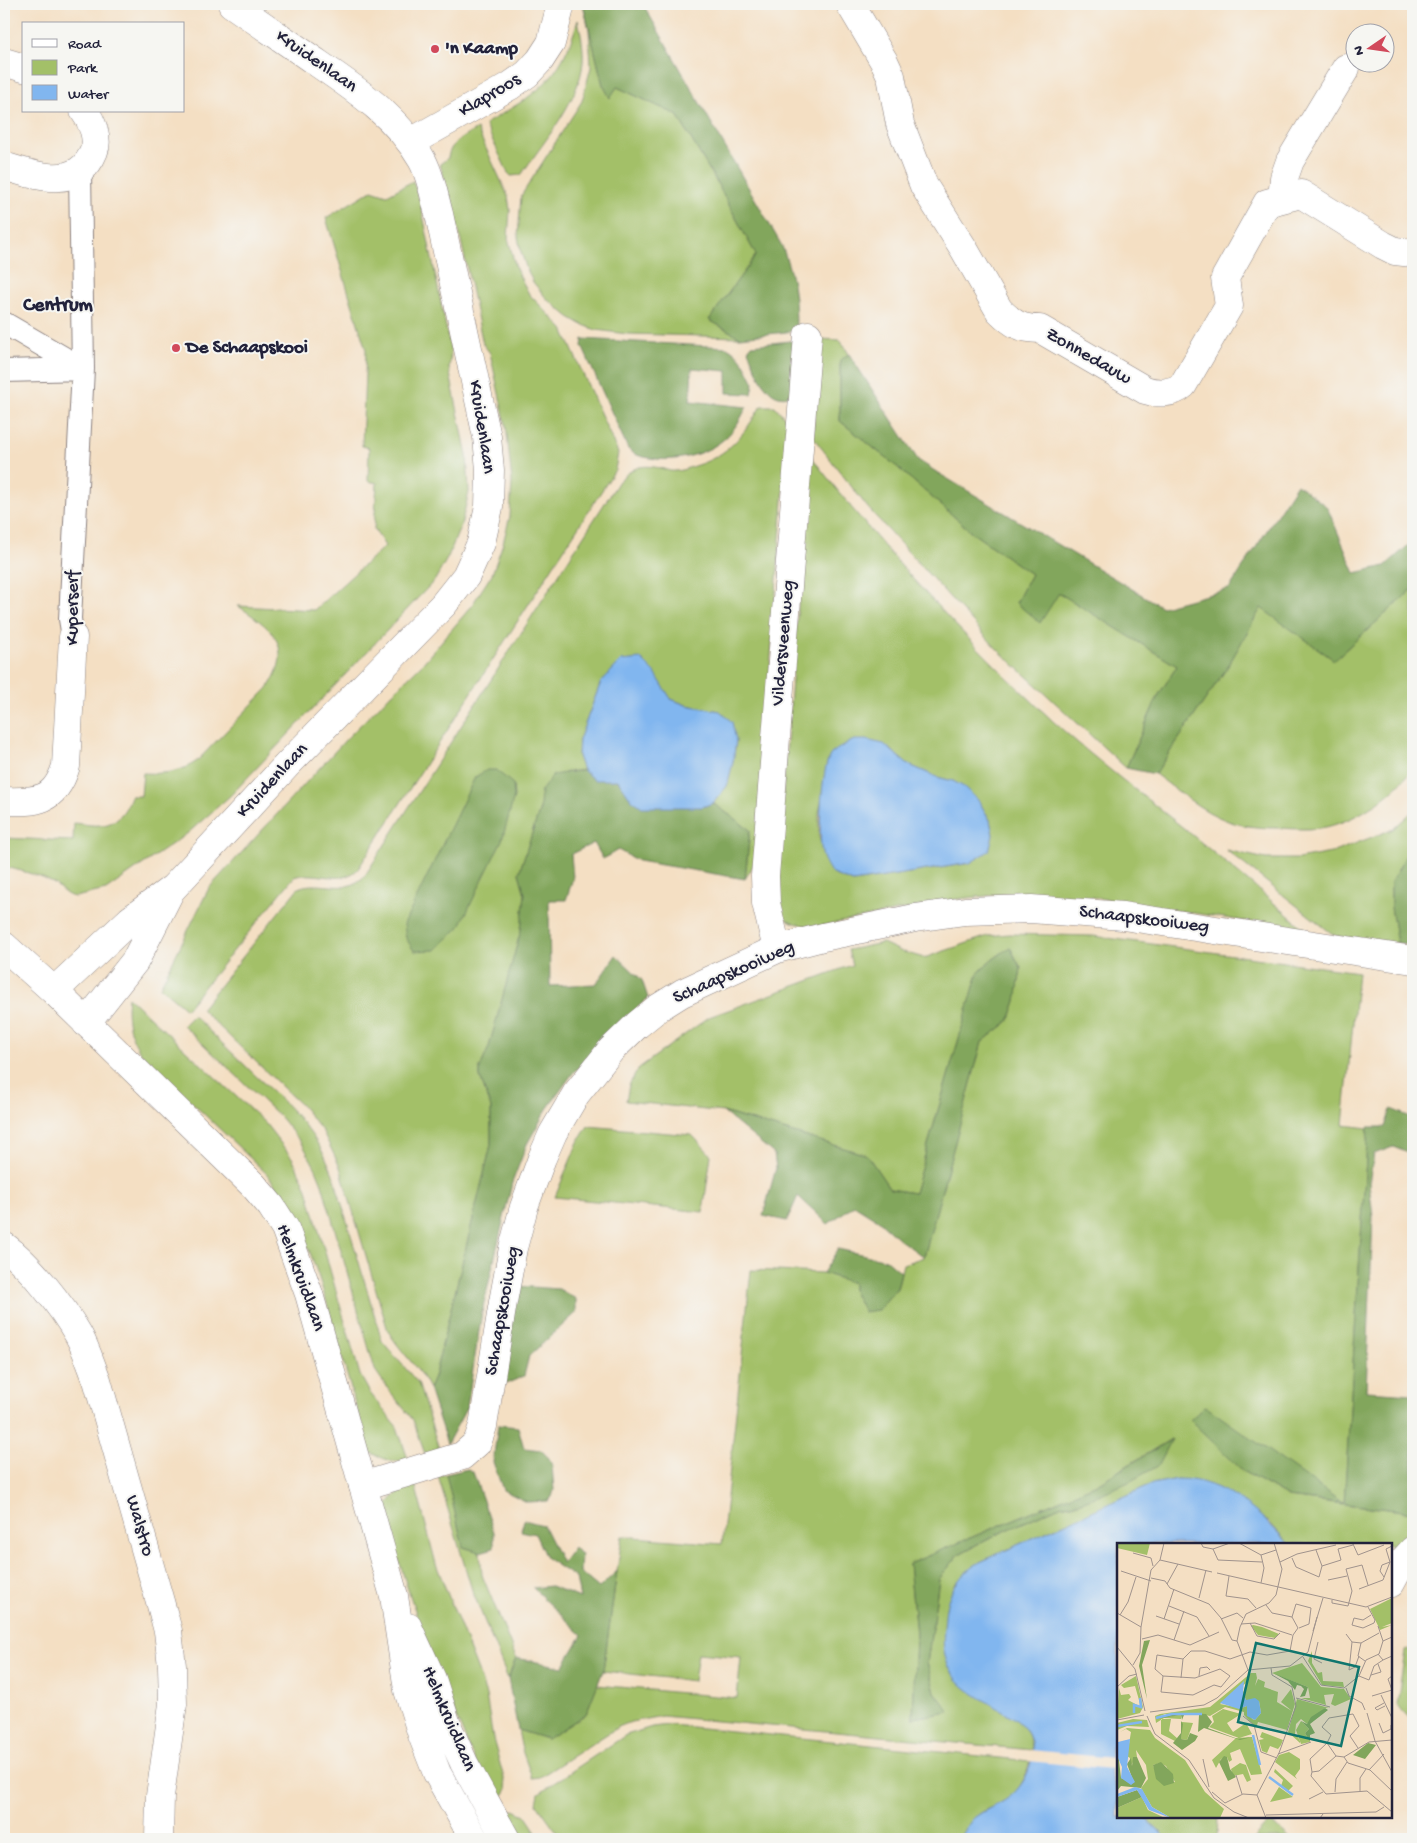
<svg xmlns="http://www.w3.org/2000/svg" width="1417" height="1843" font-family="'Gochi Hand',sans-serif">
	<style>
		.green { fill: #a3c068; stroke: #627152; fill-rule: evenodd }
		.forest { fill: #82a65c; stroke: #52644c }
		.water { fill: #81b6ef; stroke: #526c95 }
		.pier { fill: #f4dfc3 }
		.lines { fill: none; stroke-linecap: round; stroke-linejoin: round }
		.pedestrian-casing { stroke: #8b807f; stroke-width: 24 }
		.minor-casing { stroke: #8b807f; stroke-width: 29 }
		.tertiary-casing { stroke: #8b807f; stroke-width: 29 }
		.pedestrian { stroke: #fff; stroke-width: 22 }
		.minor { stroke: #fff; stroke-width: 28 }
		.tertiary { stroke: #fff; stroke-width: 28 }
		.poi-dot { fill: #d1495b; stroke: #f6f6f2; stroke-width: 2 }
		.labels { text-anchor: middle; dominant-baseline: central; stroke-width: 4; stroke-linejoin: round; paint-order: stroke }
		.poi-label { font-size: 19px; font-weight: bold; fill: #22223b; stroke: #f6f6f2; text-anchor: start }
		.street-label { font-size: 19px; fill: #22223b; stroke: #f6f6f2 }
		.neighbourhood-label { font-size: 20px; font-weight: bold; fill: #22223b; stroke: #f6f6f2 }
		.inset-river { fill: none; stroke: #81b6ef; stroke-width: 2.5 }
		.inset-road { fill: none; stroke: #a0938d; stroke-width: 1 }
		.view { fill: #0f766e; fill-opacity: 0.15; stroke: #0f766e; stroke-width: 2.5 }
		.inset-edge { fill: none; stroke: #22223b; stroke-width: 2.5 }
	</style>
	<rect width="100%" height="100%" fill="#f6f6f2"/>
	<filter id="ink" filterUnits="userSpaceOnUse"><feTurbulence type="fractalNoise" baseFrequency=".02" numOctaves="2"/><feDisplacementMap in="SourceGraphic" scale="10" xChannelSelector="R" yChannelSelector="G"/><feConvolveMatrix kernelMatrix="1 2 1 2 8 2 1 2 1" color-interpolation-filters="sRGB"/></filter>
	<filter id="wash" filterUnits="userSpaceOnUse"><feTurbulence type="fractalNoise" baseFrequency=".0096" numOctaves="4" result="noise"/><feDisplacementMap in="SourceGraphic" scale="20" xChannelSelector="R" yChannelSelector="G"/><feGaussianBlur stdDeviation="1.12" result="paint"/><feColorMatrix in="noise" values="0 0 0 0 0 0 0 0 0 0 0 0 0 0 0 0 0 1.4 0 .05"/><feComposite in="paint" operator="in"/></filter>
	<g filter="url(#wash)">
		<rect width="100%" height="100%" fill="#f4dfc3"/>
		<path class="green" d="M 583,4 L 603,85 L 610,97 L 617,87 L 677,115 L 716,181 L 756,255 L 709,320 L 740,337 L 627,334 L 596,330 L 581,324 L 569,317 L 547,299 L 533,282 L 526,267 L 521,252 L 518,237 L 521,196 L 582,101 L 591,67 L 589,29 Z
			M 578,20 C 581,34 584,48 583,62 C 580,100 542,144 521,175 L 511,176 L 508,173 L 485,124 C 537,93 560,82 578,20 Z
			M 477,129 L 508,196 L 510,210 L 508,238 L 516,269 L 529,294 L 563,329 L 618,453 L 615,470 L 358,869 C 340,887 317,869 294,877 L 186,1009 L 160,987 L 209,888 L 349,736 L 423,663 L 470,608 L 492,574 L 503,543 L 510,516 L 512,482 L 506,425 L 490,353 L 483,344 L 459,231 L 440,164 L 448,158 C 450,142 464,137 477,129 Z
			M 413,181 L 421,205 L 451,352 L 449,369 L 467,455 L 469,492 L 461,525 L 448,557 L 435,580 L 231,795 L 188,833 L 106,890 L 75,897 C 64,896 59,885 49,881 C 35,874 19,870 4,867 L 4,838 L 73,841 L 74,823 C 83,824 93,826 102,825 C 117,824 127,809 131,796 L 141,796 L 143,773 C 163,774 180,773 197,761 L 268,688 C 295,646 273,629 238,606 L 314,610 L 385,546 L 374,529 L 377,483 L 368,481 L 369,448 L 362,446 L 366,350 L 326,218 L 372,190 L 387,195 Z
			M 819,339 L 840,340 L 849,354 L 840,360 L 840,421 L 896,466 L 974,534 L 1031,574 L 1016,603 L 1058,592 L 1177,666 L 1158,696 L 1126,768 L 997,649 L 868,508 L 813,437 Z
			M 761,406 L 775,406 L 789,423 L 755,863 L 745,879 L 750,830 L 713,803 L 727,786 L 733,762 L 736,740 L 720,711 L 686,705 L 671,699 L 663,687 L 601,682 L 579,740 L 578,756 L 583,770 L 566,772 L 541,791 L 540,809 L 519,873 L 525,894 L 521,930 L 489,1047 L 480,1068 L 480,1077 L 491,1108 L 491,1145 L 434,1378 L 429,1389 C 419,1367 401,1353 388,1331 L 340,1167 L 323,1132 L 302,1106 L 201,1009 L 298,888 C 315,880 336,891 354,884 C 357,882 361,879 364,877 L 619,481 C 633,467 640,464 660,468 C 665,469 670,472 675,471 C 681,471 688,468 694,466 C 728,456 744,435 761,406 Z
			M 810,455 C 883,551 966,640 1054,722 C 1098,762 1145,797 1191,834 C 1230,866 1269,899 1307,931 L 1091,897 L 1005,894 L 958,899 L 820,926 C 805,926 794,925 782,916 L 776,880 ZM 892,750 L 898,757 L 907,764 L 937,777 L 953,781 L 978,800 L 990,820 L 993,835 L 970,863 L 853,882 L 832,874 L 819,837 L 819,813 L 830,756 Z
			M 1413,589 L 1413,769 C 1392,795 1360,819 1326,827 C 1311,830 1295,829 1280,828 C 1262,828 1245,827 1228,821 C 1201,811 1178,791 1155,774 L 1228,666 L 1261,607 L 1334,660 Z
			M 1413,811 L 1413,843 L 1391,882 L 1391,907 L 1397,943 L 1335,936 L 1226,850 L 1266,859 L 1298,859 L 1331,853 L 1393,829 Z
			M 1009,934 L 1093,936 L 1358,972 L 1343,1125 L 1368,1128 L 1344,1504 L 1413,1512 L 1413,1537 L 1391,1561 L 1391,1544 L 1289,1544 L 1269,1522 L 1178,1479 L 1152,1484 L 980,1562 L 956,1583 L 950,1596 L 946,1609 L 944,1654 L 1006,1713 L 1021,1722 L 1029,1736 L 1032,1750 L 662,1716 L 631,1722 L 618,1727 L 540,1777 L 532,1778 L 522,1750 L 518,1730 L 547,1739 L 586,1714 L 597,1685 L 737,1698 L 741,1657 L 698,1653 L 694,1681 L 603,1671 L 622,1536 L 722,1544 L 751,1270 L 823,1273 L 853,1283 L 853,1292 L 897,1289 L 903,1264 L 924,1257 L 982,1042 L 1009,1021 L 1016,1001 L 1021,968 L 1010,947 L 992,960 L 978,973 L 914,1193 L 890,1189 L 867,1155 L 723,1112 L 626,1101 L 629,1085 L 639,1068 L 709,1017 L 852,965 L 848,950 L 883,943 L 900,951 L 924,958 L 988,936 ZM 1171,1439 L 1082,1502 L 1060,1506 L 987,1539 L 959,1554 L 939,1579 L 927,1663 L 935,1692 L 949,1712 L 913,1718 L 916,1634 L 909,1564 L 1097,1484 ZM 1244,1472 L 1342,1504 L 1288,1497 Z
			M 128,997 L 265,1123 L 293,1159 L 307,1189 L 360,1375 L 370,1393 L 397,1427 L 408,1459 C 393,1465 383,1458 369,1452 C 358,1414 347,1376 337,1338 C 319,1276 306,1226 267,1174 L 144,1057 C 130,1039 125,1020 128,997 Z
			M 193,1015 C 214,1036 236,1056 257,1077 C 289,1106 319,1135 334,1177 L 382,1341 L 418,1383 L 440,1452 L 426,1457 L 413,1420 L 388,1389 L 375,1370 L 322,1184 L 316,1169 L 303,1145 L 280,1117 L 183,1025 Z
			M 588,1126 L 692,1135 L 711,1155 L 703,1212 L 555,1197 L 578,1142 Z
			M 446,1474 L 463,1547 L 480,1552 L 482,1575 L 516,1658 L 508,1679 L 472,1590 L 438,1476 Z
			M 415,1484 L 436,1564 L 478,1671 L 486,1695 L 493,1739 L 507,1789 L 502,1797 L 493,1804 C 452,1707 409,1611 385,1508 C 392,1496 402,1488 415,1484 Z
			M 1413,1647 L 1413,1722 L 1397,1705 L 1405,1651 Z
			M 669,1725 L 682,1726 L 1030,1761 C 1026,1779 1019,1792 1003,1802 C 996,1806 988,1808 982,1812 C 972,1819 966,1829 960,1839 L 562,1839 L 537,1804 L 539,1793 L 626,1735 L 652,1727 Z
			M 514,1810 L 525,1815 L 541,1839 L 517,1839 L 502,1817 Z
			M 1144,1817 L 1218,1817 L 1217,1839 L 1167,1839 Z
			M 1270,1821 L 1290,1839 L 1253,1839 Z"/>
		<path class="forest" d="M 583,4 L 643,4 L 782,246 C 794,279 796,296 796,331 L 740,337 L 709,320 L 756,255 L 716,181 L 677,115 L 617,87 L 610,98 L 603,85 Z
			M 583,339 L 727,347 C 741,354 747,369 754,383 L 752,394 L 727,393 L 727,371 L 692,368 L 690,401 L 747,407 C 743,413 740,421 735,427 C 719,451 683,462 656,459 C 645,457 636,457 628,449 L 582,346 Z
			M 790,341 L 794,342 L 796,345 L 792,395 C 766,405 756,368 748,350 L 752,345 Z
			M 849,354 L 918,460 L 938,473 L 1162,607 L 1229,589 L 1297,484 L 1327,507 L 1355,573 L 1385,566 L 1413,541 L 1413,589 L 1334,660 L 1261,608 L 1228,666 L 1155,774 L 1126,768 L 1158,696 L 1177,666 L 1059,593 L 1040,623 L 1016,603 L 1031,574 L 974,534 L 896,466 L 840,421 L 840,360 Z
			M 487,770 L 496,770 L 513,784 L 514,797 L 502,840 L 459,928 L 435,950 L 414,951 L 406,938 L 404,924 L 475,777 Z
			M 583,770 L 594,779 L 618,780 L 631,799 L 702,807 L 713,803 L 750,830 L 745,879 L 638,861 L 618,850 L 603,859 L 594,843 L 571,854 L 573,878 L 566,900 L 549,900 L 550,986 L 596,984 L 616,955 L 642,980 L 648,998 L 610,1033 L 573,1073 L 547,1109 L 527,1144 L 512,1183 L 482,1312 L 467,1407 L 447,1444 L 429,1389 L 434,1378 L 491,1145 L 491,1108 L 480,1077 L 480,1068 L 489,1047 L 521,930 L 525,894 L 519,873 L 540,809 L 541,791 L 553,775 Z
			M 1413,843 L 1413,945 L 1397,943 L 1391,907 L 1391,882 Z
			M 1010,947 L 1021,969 L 1016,1001 L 1009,1021 L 982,1042 L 924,1257 L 900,1240 L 878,1220 L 854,1205 L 828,1224 L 798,1196 L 787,1221 L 763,1216 L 776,1168 L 774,1154 L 723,1112 L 867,1155 L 890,1189 L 914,1193 L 978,973 L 992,960 Z
			M 1391,1109 L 1413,1118 L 1413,1155 L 1393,1147 L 1374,1154 L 1369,1183 L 1373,1217 L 1366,1391 L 1413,1394 L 1413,1512 L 1288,1497 L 1244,1472 L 1190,1420 L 1205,1406 L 1344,1504 L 1368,1127 L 1385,1127 Z
			M 838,1249 L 887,1260 L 901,1272 L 897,1288 L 878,1310 L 864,1312 L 853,1291 L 853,1283 L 823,1273 Z
			M 518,1286 L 559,1289 L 576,1299 L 576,1313 L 529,1356 L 524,1376 L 506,1384 L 502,1374 Z
			M 498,1425 L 518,1427 L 524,1448 L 541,1450 L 549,1458 L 552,1465 L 554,1490 L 552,1497 L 548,1501 L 527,1502 L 503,1490 L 493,1462 Z
			M 1172,1439 L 1158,1466 L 1129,1482 L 1082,1502 L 1060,1506 L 987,1539 L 959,1554 L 939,1579 L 927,1663 L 935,1692 L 950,1712 L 913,1718 L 916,1634 L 909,1564 L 1097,1484 Z
			M 468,1469 L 473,1472 L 494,1532 L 494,1548 L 480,1552 L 463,1547 L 446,1474 Z
			M 524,1520 L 543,1525 L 562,1563 L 574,1547 L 581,1555 L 580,1572 L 599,1588 L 617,1571 L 603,1671 L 586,1714 L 547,1739 L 518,1730 L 508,1679 L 516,1658 L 563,1667 L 582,1635 L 533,1588 L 551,1586 L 580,1598 L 576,1578 L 546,1558 L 535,1534 L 521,1531 Z"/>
		<path class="water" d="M 641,659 L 655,673 L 671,699 L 686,705 L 720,711 L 732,722 L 736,740 L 733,762 L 727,786 L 713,803 L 702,807 L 642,807 L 631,799 L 618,780 L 594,780 L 583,770 L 578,756 L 579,740 L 601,682 L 621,661 Z
			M 854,740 L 866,740 L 884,744 L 907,764 L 937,777 L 953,781 L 964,787 L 978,800 L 990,820 L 993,835 L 989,851 L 970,863 L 853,882 L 832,874 C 828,867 823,860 822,853 C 818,837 821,766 831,754 C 838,748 846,744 854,740 Z
			M 1178,1479 C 1223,1479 1260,1513 1289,1544 L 1118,1544 L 1118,1739 L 1111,1747 L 1110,1772 L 1118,1794 L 1118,1817 L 1144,1817 L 1167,1839 L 960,1839 C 965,1831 968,1823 975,1817 C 983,1811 993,1807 1002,1802 C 1020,1792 1033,1770 1032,1749 C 1030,1704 957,1707 945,1656 C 942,1644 944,1629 945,1617 C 946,1594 960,1573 980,1562 L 1152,1484 Z"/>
		<path class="pier" d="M 1030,1750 L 1113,1758 L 1112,1769 L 1028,1761 Z"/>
	</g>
	<g filter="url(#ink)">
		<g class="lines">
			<g class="pedestrian-casing">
				<path id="pedestrian" d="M 4,323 L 83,369 L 80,171
					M 4,371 L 83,369 L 70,619 L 73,637"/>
			</g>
			<g class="minor-casing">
				<path id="minor" d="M 850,4 L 885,63 L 891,76 L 900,124 L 924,186 L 964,249 L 999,310 C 1013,324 1021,329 1040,329 L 1145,390 C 1157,394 1173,394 1183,385 L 1229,306 L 1225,278 L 1267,203 L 1301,194 L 1383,245 L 1395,251 L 1413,253
					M 4,62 L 24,68
					M 411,142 L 510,86 L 527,74 L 540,60 L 551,43 L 561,4
					M 4,166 C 35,176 78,191 94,151 C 99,139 92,121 84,111
					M 1282,199 L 1284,178 L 1290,161 L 1346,68
					M 4,801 C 37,802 55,802 66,766 L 73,637
					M 777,949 L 766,903 L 765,876 L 808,335
					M 4,1246 C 30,1265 62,1306 78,1334 C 86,1348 91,1365 97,1380 L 161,1605 L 168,1631 L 172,1666 L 173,1704 L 160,1796 L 159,1839
					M 363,1486 L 462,1456 L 477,1443 L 483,1426 L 503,1302 L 513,1248 L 524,1207 L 542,1158 L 553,1133 L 576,1094 L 611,1050 L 637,1025 L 658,1008 L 682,993 L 777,949 L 823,937 L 915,918 L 965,911 L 1031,909 L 1123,916 L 1413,960
					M 1391,1583 L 1403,1561 L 1413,1550"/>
			</g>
			<g class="tertiary-casing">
				<path id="tertiary" d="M 4,946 L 54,991 L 254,1186 L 271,1206 L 285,1228 L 309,1294 L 394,1596 L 408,1690 L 422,1735 L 437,1773 L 474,1839
					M 54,991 L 130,920 L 173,888 L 288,764 L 443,605 L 466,576 L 481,543 L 489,507 L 490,470 L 487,437 L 439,214 C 434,196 431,176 422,160 C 397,116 354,88 313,60 C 286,41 259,23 232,4
					M 86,1023 L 135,961 L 169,894
					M 408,1627 L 432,1679 L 447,1725 L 464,1763 L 506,1839"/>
			</g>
			<use href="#pedestrian" class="pedestrian"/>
			<use href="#minor" class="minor"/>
			<use href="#tertiary" class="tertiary"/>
		</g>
	</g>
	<g class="poi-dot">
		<circle cx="435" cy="49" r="5"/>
		<circle cx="176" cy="348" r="5"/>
	</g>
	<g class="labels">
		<g class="poi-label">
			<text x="445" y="49">'n Kaamp</text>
			<text x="186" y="348">De Schaapskooi</text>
		</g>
		<g class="street-label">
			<text transform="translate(316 62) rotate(35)">Kruidenlaan</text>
			<text transform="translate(490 96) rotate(-31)">Klaproos</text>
			<text transform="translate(1088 357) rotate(30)">Zonnedauw</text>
			<text transform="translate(481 427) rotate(81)">Kruidenlaan</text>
			<text transform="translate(73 608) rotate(-90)">Kuperserf</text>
			<text transform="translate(784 643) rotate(-85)">Vildersveenweg</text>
			<text transform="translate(273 781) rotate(-47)">Kruidenlaan</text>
			<text transform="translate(1144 920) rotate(7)">Schaapskooiweg</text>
			<text transform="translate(734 973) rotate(-24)">Schaapskooiweg</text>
			<text transform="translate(300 1278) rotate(70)">Helmkruidlaan</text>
			<text transform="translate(503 1311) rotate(-80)">Schaapskooiweg</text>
			<text transform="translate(139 1526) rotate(74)">Walstro</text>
			<text transform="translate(448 1719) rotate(67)">Helmkruidlaan</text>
		</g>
		<g class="neighbourhood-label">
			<text x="58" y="306">Centrum</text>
		</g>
	</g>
	<g transform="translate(1117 1543)">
		<rect width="275" height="275" fill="#f4dfc3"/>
		<path d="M 0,0 L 33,0 L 30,12 L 0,5 ZM 275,55 L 275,80 L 265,84 L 275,82 L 263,87 L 253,66 ZM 136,82 L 145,84 L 145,89 L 145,84 L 162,91 L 158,95 L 141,92 L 134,83 ZM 195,108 L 195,120 L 201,130 L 205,129 L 206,138 L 226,139 L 227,144 L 205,142 L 191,118 ZM 185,120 L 204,144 L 227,146 L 234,156 L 218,163 L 214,161 L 217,151 L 207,152 L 209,162 L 184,155 L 193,155 L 191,144 L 155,130 ZM 134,130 L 139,130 L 140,135 L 138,143 L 141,136 L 148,139 L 147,144 L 161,149 L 160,159 L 175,168 L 164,159 L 174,146 L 178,161 L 170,187 L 141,179 L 139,185 L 127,172 L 127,169 L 108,164 L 93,173 L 78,170 L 48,171 L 39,175 L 64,172 L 64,176 L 47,175 L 39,180 L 38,173 L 43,171 L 93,164 ZM 129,140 L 126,150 L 129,157 L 142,158 L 144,170 L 138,177 L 135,176 L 130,163 L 124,165 L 103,161 ZM 19,133 L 26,164 L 23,170 L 0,176 L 2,145 L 4,152 L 12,151 L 14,154 L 11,157 L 24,164 L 18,143 L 7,145 L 4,142 ZM 180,156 L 212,165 L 208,165 L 190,181 L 184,176 L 179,181 L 178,191 L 183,197 L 183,200 L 171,189 ZM 106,166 L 124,171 L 110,180 L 116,189 L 129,180 L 135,191 L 122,195 L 92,184 L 97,179 L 95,173 ZM 16,176 L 30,177 L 32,184 L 10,183 L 0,187 L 0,180 ZM 44,176 L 54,176 L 52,188 L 61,196 L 58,198 L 44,191 ZM 184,178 L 192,186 L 188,190 L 193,199 L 184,201 L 179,187 ZM 65,179 L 76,180 L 70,197 L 64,196 ZM 10,185 L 33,187 L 38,195 L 68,217 L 88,249 L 107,266 L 103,275 L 54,275 L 35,264 L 24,245 L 31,236 L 29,222 L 19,207 L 20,214 L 13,223 L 13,215 L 10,213 L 14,189 L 9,186 L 3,189 ZM 43,220 L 49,223 L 58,239 L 46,241 L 41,237 L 36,222 ZM 145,189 L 166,197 L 164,202 L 161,206 L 153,203 L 150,210 L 145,208 L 142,197 L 147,196 L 143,194 ZM 135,194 L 145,231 L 134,232 L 123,206 L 113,210 L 115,217 L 112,219 L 110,214 L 104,216 L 99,225 L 95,217 L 119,195 ZM 172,209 L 183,216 L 183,226 L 178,233 L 180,236 L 158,219 L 162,212 ZM 123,220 L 129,222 L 134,237 L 130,239 L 126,231 L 116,233 L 114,226 ZM 158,226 L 176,243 L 171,248 L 164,243 L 166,237 L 157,229 ZM 162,244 L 176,254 L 153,259 ZM 25,254 L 31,267 L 48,275 L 0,275 L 0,265 Z" fill="#a3c068" fill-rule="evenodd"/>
		<path d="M 33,97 L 25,122 L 30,156 L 22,123 L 27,98 ZM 156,130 L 191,144 L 188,153 L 183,154 L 187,146 L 184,143 L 180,142 L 178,147 L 171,138 ZM 208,165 L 211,167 L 193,181 L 198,190 L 193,192 L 193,199 L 188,190 L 192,186 L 184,178 L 190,181 L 194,174 ZM 55,171 L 69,170 L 89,171 L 95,179 L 91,185 L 121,196 L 135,194 L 123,197 L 87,185 L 81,189 L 82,172 L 67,172 L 65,177 L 64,172 L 39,176 ZM 64,178 L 66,181 L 64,196 L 70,197 L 73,190 L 81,193 L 78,198 L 65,207 L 56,200 L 64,190 ZM 0,200 L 4,235 L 17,240 L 10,221 L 14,215 L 15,223 L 16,214 L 20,214 L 29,235 L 24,245 L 4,243 L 0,248 ZM 251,200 L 259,202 L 248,216 L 236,212 ZM 107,213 L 110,214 L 113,226 L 119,234 L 111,238 L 102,219 ZM 44,219 L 56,231 L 57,240 L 47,243 L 39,236 L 36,222 ZM 20,247 L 25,254 L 0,265 L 0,254 Z" fill="#82a65c"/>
		<path d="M 127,138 L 126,150 L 129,157 L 138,155 L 142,158 L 144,170 L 138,177 L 130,173 L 130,163 L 122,166 L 103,160 ZM 13,196 L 10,224 L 18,239 L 14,242 L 4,235 L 5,224 L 1,215 L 1,199 ZM 18,244 L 25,246 L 35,264 L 54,275 L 32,267 L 20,247 L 0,254 L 0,251 Z" fill="#81b6ef"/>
		<path class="inset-river" d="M 17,170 L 17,162 L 24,164 L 23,155M 39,175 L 55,171 L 85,171M 0,183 L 25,179M 136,192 L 143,222M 152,234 L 176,252"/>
		<path class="inset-road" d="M 84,0 L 86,4 L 96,6 L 101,17 L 145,19M 122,0 L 144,12 L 159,7M 236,1 L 241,12 L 267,2M 96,6 L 113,0M 199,7 L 205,23M 16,10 L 34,15 L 36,23M 175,15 L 179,24 L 202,34 L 205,23 L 224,17 L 221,6 L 236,2M 43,17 L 95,29M 163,19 L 180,11 L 219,2M 4,28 L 34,38M 100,30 L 249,64 L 275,54M 112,33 L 109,53 L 131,56 L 139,65M 267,34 L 263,28 L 265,22 L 273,19M 34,35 L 48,38 L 53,45 L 92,61 L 104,75 L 115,97 L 120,98M 211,37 L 230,33M 144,40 L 147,25 L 144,12M 50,41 L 61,21M 242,46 L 266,37 L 273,19 L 269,6 L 275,3M 82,55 L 89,27M 215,57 L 215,60 L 231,63 L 235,48 L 229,26 L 245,22 L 251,42M 52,63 L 80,74 L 92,93M 251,64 L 258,77 L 257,80 L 246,85 L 235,82 L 237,75 L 246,77 L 254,72M 0,70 L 24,84M 3,72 L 11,59 L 19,34M 39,73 L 62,81M 175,74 L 179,61 L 194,65 L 192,81 L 182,85M 47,76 L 57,46M 104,76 L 120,70 L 126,75M 133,80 L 140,93 L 157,96 L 163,90M 124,81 L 138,80 L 175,92M 261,83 L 266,98M 24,84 L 34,27 L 43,17 L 47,0M 196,88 L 206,55M 229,91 L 235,99 L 244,100M 25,96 L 41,92 L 73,102 L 102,89M 57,97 L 67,68M 201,99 L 197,116 L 205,120M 235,99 L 232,127 L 238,124 L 242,113M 0,104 L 18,126 L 28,168M 261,111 L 266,117 L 275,113M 186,114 L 204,142 L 227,145 L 242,133 L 249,117 L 262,111 L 266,98 L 275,94M 248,118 L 241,113 L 244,100 L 262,90M 16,122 L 23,110 L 24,84M 103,126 L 113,133 L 104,144 L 97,142 L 76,152 L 44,149 L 46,133 L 78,135 ZM 131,127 L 120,98 L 123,84 L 129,71 L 152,60 L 159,52 L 165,26 L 157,0M 254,132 L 264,129 L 261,121M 46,133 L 38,126 L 40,112 L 66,116M 82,133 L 83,125 L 90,124 L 93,127M 242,133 L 252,137 L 257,123 L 266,117M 64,135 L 66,116 L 74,108 L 88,108 L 113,116 L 133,109 L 150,112 L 173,108 L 176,92 L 181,85 L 175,74 L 155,70 L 149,62M 0,144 L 12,133 L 20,131M 229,145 L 232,153 L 245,160 L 248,167M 264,152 L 275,175M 255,153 L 275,147 L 271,136 L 275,133M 179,155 L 213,164M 267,160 L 258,165 L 260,167 L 268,163M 33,169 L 87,162 L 100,155 L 131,127 L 173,123 L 191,109 L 200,74M 250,170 L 258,198 L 275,229M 30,173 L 38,191 L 72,217 L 97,255 L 117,269 L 132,275M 126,173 L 137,182 L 144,209 L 160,215M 0,177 L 27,172M 262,180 L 266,190 L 274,186 L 274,182M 275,197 L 252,199 L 227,214 L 219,213 L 202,228 L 195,229 L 194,233 L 209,251 L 250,248 L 275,269M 161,211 L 194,199M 219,213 L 210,200 L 214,192 L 205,184 L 212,175 L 236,171 L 242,183 L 233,193 L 241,205M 227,214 L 231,220 L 253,227 L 275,248M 86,216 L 92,244M 252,227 L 267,211M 195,229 L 193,216 L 210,200M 119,232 L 125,251M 243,248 L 243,235 L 249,226M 95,249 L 108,260 L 126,251 L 140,252M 218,249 L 219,236 L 230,219M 192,256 L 206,249M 149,272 L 259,269 L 267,264M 149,275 L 140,252 L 162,210 L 179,163 L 175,144 L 155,132 L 154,125M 185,275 L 203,275 L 206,271"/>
		<path class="view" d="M 139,100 L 242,124 L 224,203 L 121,179 Z"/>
		<rect width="275" height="275" class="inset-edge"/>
	</g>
	<rect width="1417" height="1843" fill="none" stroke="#f6f6f2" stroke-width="20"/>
	<rect x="22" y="22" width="162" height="90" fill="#f6f6f2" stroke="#a1a1a9"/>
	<rect x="32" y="39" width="25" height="8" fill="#ffffff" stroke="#a1a1a9"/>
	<text x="68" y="48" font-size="15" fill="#22223b">Road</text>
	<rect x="32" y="60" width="25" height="15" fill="#a3c068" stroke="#a1a1a9"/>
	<text x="68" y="72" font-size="15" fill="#22223b">Park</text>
	<rect x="32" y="85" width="25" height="15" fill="#81b6ef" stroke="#a1a1a9"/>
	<text x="68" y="98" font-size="15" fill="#22223b">Water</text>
	<g transform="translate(1370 48) rotate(257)"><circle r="24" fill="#f6f6f2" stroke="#a1a1a9"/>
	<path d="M0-4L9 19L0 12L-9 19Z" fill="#d1495b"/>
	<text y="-8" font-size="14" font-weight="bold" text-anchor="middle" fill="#22223b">N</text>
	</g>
</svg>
